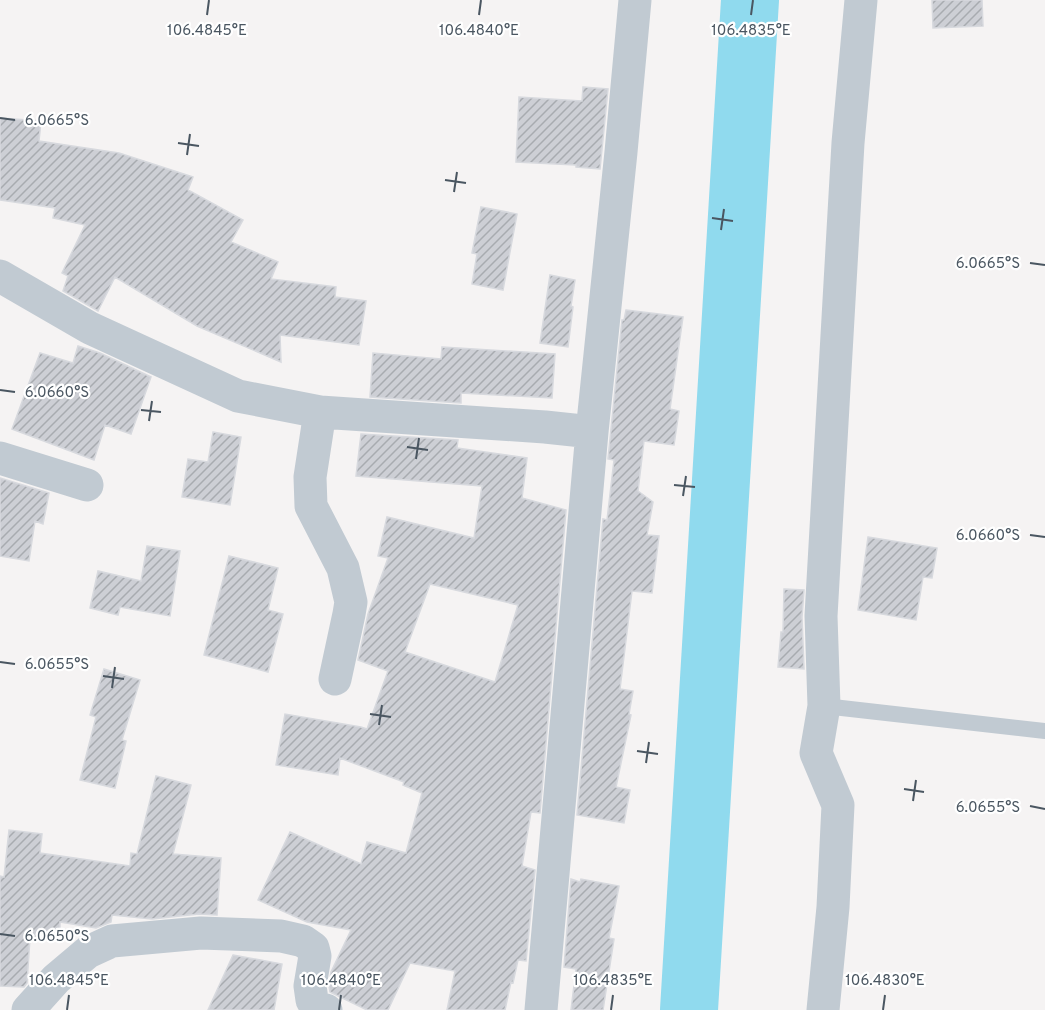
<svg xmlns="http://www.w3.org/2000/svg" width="1045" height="1010" font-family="Overpass,sans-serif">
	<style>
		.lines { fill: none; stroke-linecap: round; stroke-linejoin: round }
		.river { stroke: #90daee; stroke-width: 58 }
		.building { fill: url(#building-hatch); stroke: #d7d9de; stroke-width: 1.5; fill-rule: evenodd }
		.service { stroke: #c1cad2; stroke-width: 16 }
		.minor { stroke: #c1cad2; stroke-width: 33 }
		.ticks { fill: none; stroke: #4a5661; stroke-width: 2 }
		.ticks-label { font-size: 15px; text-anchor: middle; fill: #4a5661; stroke: #fff; stroke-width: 4.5; stroke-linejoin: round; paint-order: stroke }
	</style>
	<defs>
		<pattern id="building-hatch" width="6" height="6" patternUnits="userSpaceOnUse" patternTransform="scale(1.5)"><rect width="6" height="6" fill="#cdcfd5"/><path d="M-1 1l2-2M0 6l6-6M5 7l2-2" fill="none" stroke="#a8abb0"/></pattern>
	</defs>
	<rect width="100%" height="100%" fill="#f5f3f3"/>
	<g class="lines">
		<path class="river" d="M 689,1010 L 750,0"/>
	</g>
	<path class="building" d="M 932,0 L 982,0 L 983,26 L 933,28 Z
		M 583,87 L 608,89 L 600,169 L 576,167 L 576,165 L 516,162 L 519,97 L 582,101 Z
		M 0,118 L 41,121 L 39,141 L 119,153 L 193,177 L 188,190 L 243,220 L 231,242 L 278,262 L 271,279 L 336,287 L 335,297 L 366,301 L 359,345 L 280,335 L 281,362 L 197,326 L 115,277 L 98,311 L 63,291 L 68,276 L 62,273 L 85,225 L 53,218 L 55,208 L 0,200 Z
		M 481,207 L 517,214 L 503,290 L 472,284 L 477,254 L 472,253 Z
		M 550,275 L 575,280 L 571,306 L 573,307 L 568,347 L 540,343 Z
		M 626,310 L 683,317 L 670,409 L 679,411 L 674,445 L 644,441 L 638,491 L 653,502 L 647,535 L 659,536 L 652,593 L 632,591 L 620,689 L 633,691 L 629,714 L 631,715 L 616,787 L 630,790 L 624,823 L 577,815 L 603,519 L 607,520 L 614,460 L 608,459 L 622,320 L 624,320 Z
		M 78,346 L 100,353 L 151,377 L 131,434 L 105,425 L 94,460 L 12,429 L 40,353 L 73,363 Z
		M 442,347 L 555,354 L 552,398 L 461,393 L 461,403 L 370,397 L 373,353 L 441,359 Z
		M 213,432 L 241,437 L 230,505 L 182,497 L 188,459 L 208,462 Z
		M 361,434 L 458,440 L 457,448 L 527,458 L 522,498 L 566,510 L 540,813 L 531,812 L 522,866 L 535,870 L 526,961 L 518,960 L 513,983 L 511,982 L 505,1010 L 447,1010 L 455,971 L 410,963 L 388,1010 L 367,1010 L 330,992 L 329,986 L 331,972 L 351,930 L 307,922 L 258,900 L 290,832 L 361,864 L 367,842 L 406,853 L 422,793 L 403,785 L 404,782 L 340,758 L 338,775 L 276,765 L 285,714 L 361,727 L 367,729 L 388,671 L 358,660 L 368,614 L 388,558 L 378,556 L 387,517 L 474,538 L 482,486 L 356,476 ZM 430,584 L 518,605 L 495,682 L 405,652 Z
		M 0,478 L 49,493 L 43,524 L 35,521 L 29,561 L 0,556 Z
		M 868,537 L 937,548 L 932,578 L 923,577 L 916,620 L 858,610 Z
		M 147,546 L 180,551 L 170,616 L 120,607 L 118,615 L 90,608 L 98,571 L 141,581 Z
		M 229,556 L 278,568 L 268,610 L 283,614 L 268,672 L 204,655 Z
		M 784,589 L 804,590 L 802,617 L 804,669 L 778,667 L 781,632 L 783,632 Z
		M 104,669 L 140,680 L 122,740 L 126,741 L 115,788 L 80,780 L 96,717 L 90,715 Z
		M 156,776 L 191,785 L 173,854 L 221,858 L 217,915 L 199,914 L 152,919 L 112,915 L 111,922 L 96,928 L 60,922 L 60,938 L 30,938 L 27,983 L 24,987 L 0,986 L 0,876 L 4,877 L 9,830 L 42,834 L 40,853 L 130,866 L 131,853 L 137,854 Z
		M 571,879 L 580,882 L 581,879 L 619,886 L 609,938 L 614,939 L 603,1010 L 571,1010 L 576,969 L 564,967 Z
		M 233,955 L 282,964 L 274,1010 L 208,1010 Z"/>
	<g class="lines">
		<path class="service" d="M 824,706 L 1045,731"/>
		<path class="minor" d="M 0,276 L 90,328 L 238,396 L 320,412 L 545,427 L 592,432
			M 320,412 L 310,477 L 311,506 L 343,568 L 351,602 L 349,614 L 335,679
			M 0,458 L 87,485
			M 28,1010 L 56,979 L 88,952 L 112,941 L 201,933 L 281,936 L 303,941 L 313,948 L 315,956 L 310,986 L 312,1000 L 317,1008 L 326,1010
			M 541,1010 L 592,432 L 621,152 L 635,0
			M 823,1010 L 833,907 L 838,805 L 816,753 L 824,706 L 821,616 L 848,143 L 861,0"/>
	</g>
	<path class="ticks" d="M 207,15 L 209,0M 479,15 L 481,0M 751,15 L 753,0M 0,118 L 15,120M 178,143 L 199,146M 187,155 L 190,134M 445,180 L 466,183M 454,192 L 457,172M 712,218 L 733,221M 721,230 L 724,209M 1030,263 L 1045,265M 0,390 L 15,392M 141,410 L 161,412M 149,421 L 152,401M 407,447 L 428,450M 416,459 L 419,438M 674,485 L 695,487M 683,496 L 686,476M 1030,535 L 1045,537M 0,662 L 15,664M 103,676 L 124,679M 112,688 L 115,667M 370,714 L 391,717M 379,725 L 382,705M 637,751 L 658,754M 646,763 L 649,742M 904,789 L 924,792M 913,801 L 916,780M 1030,806 L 1045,809M 0,934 L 15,936M 67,1010 L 69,995M 339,1010 L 341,995M 611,1010 L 613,995M 883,1010 L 885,995"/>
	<g class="ticks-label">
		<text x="207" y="35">106.4845°E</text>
		<text x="479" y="35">106.4840°E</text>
		<text x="751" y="35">106.4835°E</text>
		<text x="57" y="125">6.0665°S</text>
		<text x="988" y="268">6.0665°S</text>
		<text x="57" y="397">6.0660°S</text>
		<text x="988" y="540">6.0660°S</text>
		<text x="57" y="669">6.0655°S</text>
		<text x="988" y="812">6.0655°S</text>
		<text x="57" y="941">6.0650°S</text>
		<text x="69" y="985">106.4845°E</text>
		<text x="341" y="985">106.4840°E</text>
		<text x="613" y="985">106.4835°E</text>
		<text x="885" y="985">106.4830°E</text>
	</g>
</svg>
